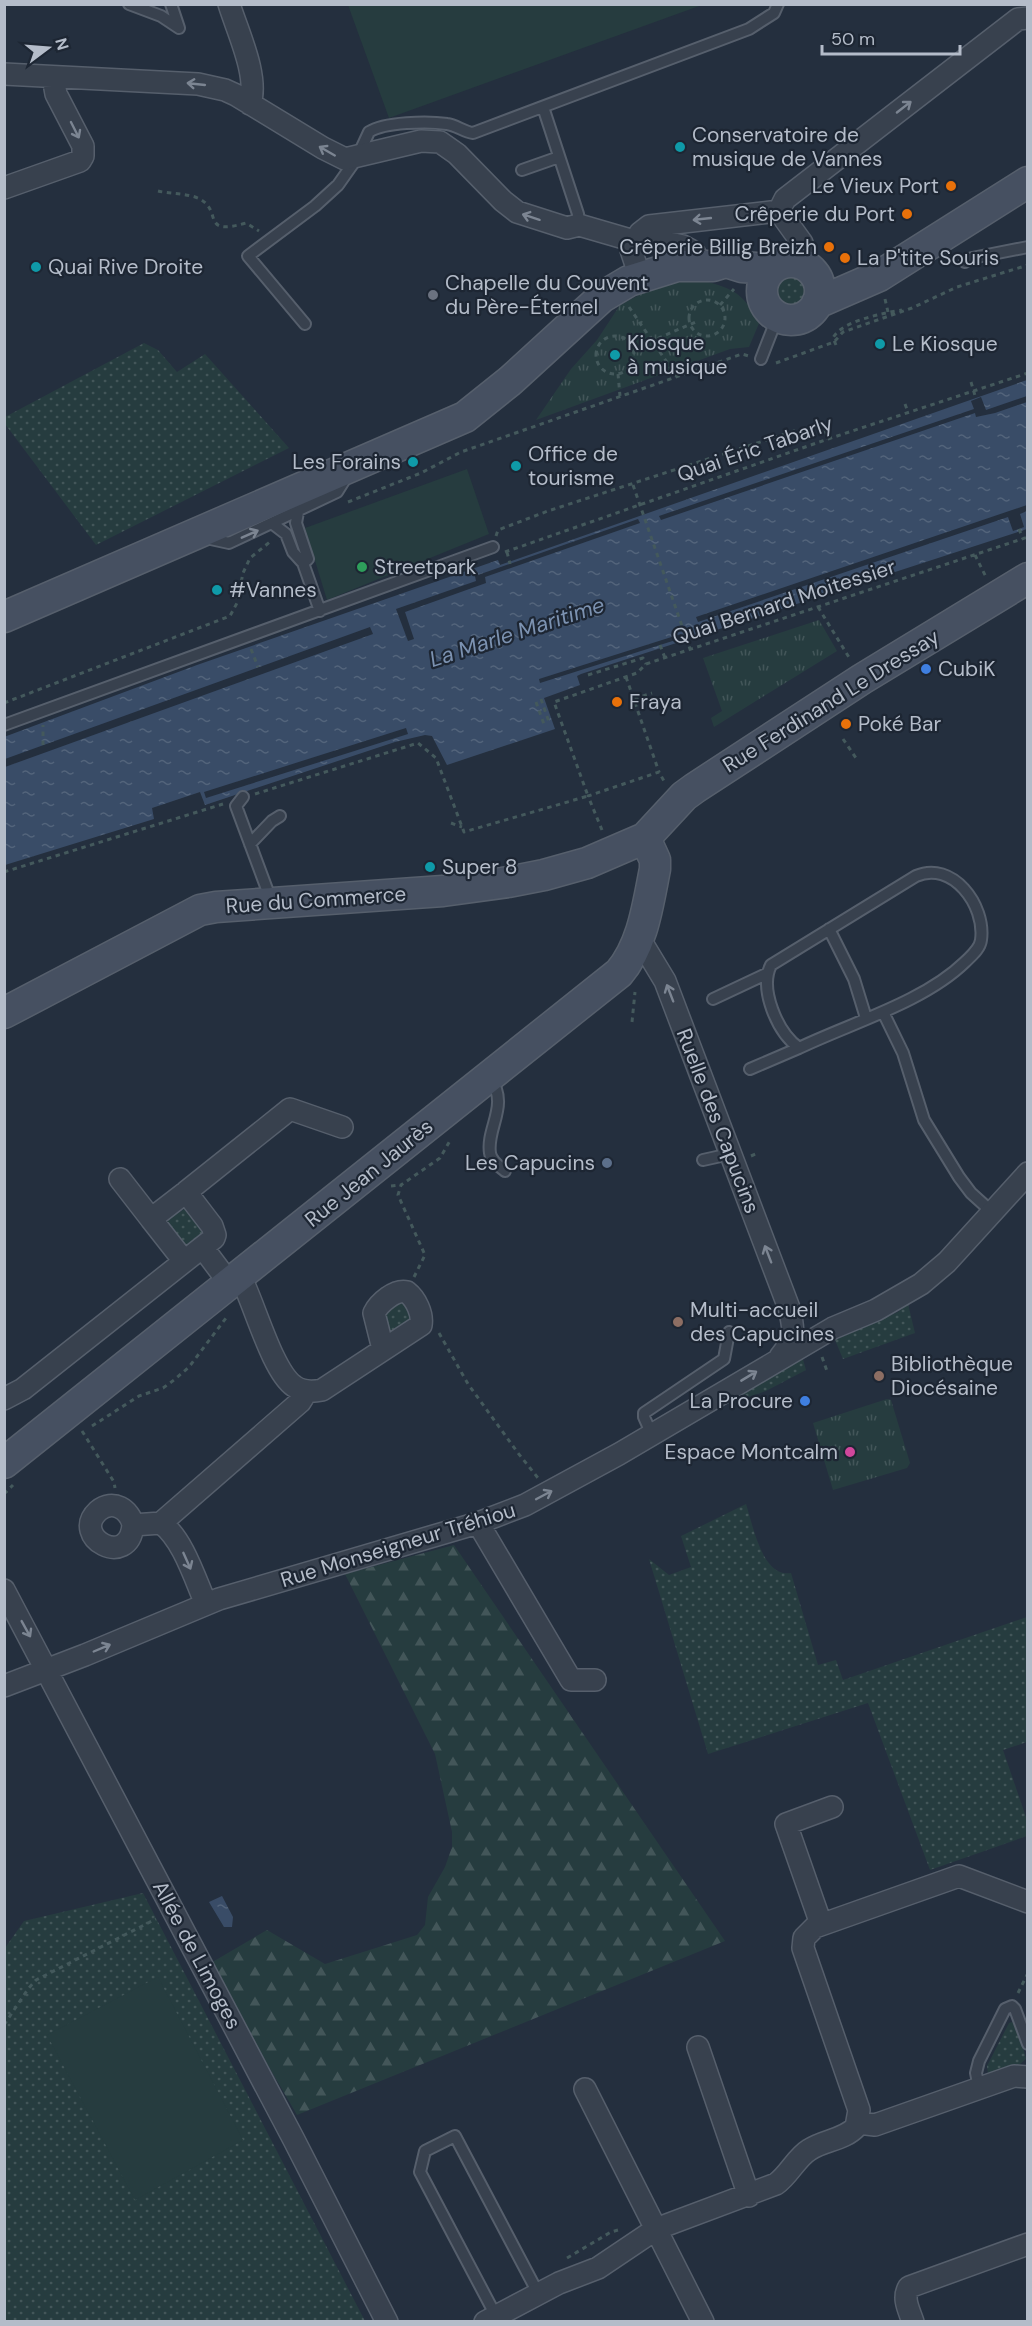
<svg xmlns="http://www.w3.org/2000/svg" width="1032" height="2326" font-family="'DM Sans',sans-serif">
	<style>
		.grass { fill: url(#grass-dots) }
		.forest { fill: url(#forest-firs) }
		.park { fill: url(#park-tufts) }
		.pitch { fill: #263c3f }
		.water { fill: url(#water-ripples) }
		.pier { fill: #242f3e }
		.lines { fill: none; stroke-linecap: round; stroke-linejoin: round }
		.lane-casing { stroke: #565f6c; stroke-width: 14 }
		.street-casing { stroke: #565f6c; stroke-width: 24 }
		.secondary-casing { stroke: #565f6c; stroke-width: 33 }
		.path { stroke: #44595c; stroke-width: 3; stroke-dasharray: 4.5 4.5; stroke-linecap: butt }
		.lane { stroke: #38414e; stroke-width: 10 }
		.street { stroke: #38414e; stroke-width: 21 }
		.secondary { stroke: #465061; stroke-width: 30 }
		.oneway { stroke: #7c8592 }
		.culture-dot { fill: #0f9aa8; stroke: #1d2633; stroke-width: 2 }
		.food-dot { fill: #e8710a; stroke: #1d2633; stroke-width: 2 }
		.worship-dot { fill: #6b7280; stroke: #1d2633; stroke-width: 2 }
		.leisure-dot { fill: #2e9e5b; stroke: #1d2633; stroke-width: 2 }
		.shop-dot { fill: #3f7fe0; stroke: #1d2633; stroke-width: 2 }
		.service-dot { fill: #5c6f8a; stroke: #1d2633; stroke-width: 2 }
		.education-dot { fill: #8d6e63; stroke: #1d2633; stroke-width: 2 }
		.hotel-dot { fill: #d1479c; stroke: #1d2633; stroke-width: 2 }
		.labels { text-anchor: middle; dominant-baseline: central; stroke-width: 4.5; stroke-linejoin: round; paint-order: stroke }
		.poi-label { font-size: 21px; fill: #b4bcc9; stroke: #1d2633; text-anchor: start }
		.street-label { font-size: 21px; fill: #b4bcc9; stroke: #1d2633 }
		.water-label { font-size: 22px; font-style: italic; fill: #7c92b1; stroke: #1d2633 }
	</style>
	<defs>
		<pattern id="grass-dots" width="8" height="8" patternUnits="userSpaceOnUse" patternTransform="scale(1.5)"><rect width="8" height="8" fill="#263c3f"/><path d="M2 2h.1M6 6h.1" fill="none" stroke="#435659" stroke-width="1.8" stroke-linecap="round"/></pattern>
		<pattern id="forest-firs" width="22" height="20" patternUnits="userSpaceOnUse" patternTransform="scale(1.5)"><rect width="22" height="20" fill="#263c3f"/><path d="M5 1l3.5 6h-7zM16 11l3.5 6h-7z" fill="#435659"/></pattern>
		<pattern id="park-tufts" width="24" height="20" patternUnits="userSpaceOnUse" patternTransform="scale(1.5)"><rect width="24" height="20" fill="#263c3f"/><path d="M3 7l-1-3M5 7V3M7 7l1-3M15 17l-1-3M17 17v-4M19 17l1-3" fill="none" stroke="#435659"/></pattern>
		<pattern id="water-ripples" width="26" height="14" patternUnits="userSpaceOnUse" patternTransform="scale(1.5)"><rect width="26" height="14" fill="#394c67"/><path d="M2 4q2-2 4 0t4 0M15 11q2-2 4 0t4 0" fill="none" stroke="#53647b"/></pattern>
	</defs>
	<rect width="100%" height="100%" fill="#242f3e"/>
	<path class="grass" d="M777 288a17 17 0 1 1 34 0a17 17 0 1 1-34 0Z
		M 144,343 L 158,350 L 177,372 L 205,354 L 289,448 L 96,545 L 5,424 L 5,417 Z
		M 186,1208 L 208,1231 L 189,1250 L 165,1226 L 169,1219 Z
		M 404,1302 L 414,1321 L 393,1335 L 389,1333 L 383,1314 L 395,1303 Z
		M 908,1304 L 915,1333 L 843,1359 L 835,1340 L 898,1312 Z
		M 802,1356 L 806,1370 L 766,1391 L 733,1402 L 732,1400 Z
		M 746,1504 C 753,1525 762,1578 791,1573 L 818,1665 L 836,1660 L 843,1680 L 1027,1617 L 1027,1742 L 1003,1750 L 1027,1820 L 1027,1836 L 930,1870 L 868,1703 L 708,1754 L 649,1559 L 669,1575 L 691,1567 L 681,1536 Z
		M 143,1893 L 365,2321 L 5,2322 L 5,1948 L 24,1921 Z
		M 1012,2022 L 1018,2028 L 1026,2059 L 1020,2064 L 988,2074 L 987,2066 L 1009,2023 Z"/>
	<path class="forest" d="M 454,1545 L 725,1941 L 297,2115 L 209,1964 L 267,1930 L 325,1964 L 417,1935 L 425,1925 L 428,1897 L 445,1867 L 452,1847 L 452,1832 L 435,1754 L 345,1574 Z"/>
	<path class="park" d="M 697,279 C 733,289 738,289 760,321 L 749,347 L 730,349 L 536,420 L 571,369 L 597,340 L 620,305 L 655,287 Z
		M 819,620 L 837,651 L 714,727 L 711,718 L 722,711 L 703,658 Z
		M 887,1399 L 891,1400 L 910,1463 L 907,1468 L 833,1490 L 813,1423 Z"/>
	<path class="pitch" d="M 348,5 L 348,4 L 702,5 L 389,118 Z
		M 467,469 L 489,534 L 327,600 L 305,528 Z
		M 158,1977 L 243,2140 L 135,2200 L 47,2035 Z"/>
	<path class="water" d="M 1027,380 L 1027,529 L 581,674 L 577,676 L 580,685 L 544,698 L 555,729 L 447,765 L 432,736 L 425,735 L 395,742 L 205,805 L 200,792 L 152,808 L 154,819 L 5,865 L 4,737 L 197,665 L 498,560 L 500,565 Z
		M 222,1896 L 233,1917 L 232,1927 L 224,1927 L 209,1902 Z"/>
	<path class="pier" d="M 1027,396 L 1027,402 L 995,413 L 976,417 L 975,413 L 661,520 L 659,516 L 974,409 L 971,401 L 981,397 L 986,410 Z
		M 1027,505 L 1027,511 L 1020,514 L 1024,527 L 1013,531 L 1008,517 L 698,622 L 696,617 Z
		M 638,519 L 640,523 L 485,577 L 486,583 L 405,612 L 414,639 L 408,641 L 396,609 L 476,581 L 475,576 Z
		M 370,627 L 373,634 L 5,767 L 5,759 Z
		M 681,634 L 682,638 L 540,683 L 539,679 Z
		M 406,728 L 408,734 L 206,798 L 204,792 Z"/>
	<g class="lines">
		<g class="lane-casing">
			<path id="lane" d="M 129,4 L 161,16 L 179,28 L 171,4
				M 543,107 L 578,214 L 579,225
				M 522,170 L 559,157
				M 965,262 L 972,258 L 1028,247
				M 305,324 L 248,256 L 315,206 L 338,185 L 357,158 L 369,132 C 384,122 428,121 447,124 C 456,125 464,132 473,133 L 749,29 L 774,13 L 778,4
				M 761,359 L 777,318
				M 298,512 L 296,523 L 308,559 L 303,563
				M 273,524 L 286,534 L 293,552 L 303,563 L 320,611
				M 206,538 L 229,543 L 337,492 L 347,476
				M 4,725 L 493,547
				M 243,797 L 236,806 L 271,900
				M 250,844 L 272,821 L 280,816
				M 829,929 L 854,979 L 866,1018
				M 713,999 L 766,974
				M 883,1012 L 903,1053 L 924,1120 L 959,1177 L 971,1193 L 992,1212
				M 750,1069 L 799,1048 C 777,1032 759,989 771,965 L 916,876 C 952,860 986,905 981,940 C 980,949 971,956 965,962 C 924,1002 851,1023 799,1048
				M 490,1078 C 510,1105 486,1128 490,1153 C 491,1161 499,1166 505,1171
				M 703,1160 L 730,1154
				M 652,1435 L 644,1417 L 644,1413 L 724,1359 L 729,1332
				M 979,2088 L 976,2073 L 979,2061 L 1005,2009 L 1012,2006 L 1015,2009 L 1028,2044
				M 496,2316 L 420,2172 L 425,2151 L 455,2136 L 538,2293"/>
		</g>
		<g class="street-casing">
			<path id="street" d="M 229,4 C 238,33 259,76 250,104
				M 4,74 L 198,84 L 225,90 L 236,95 L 323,148 L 345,159 L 421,141 L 440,142 L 457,154 L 503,201 L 517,212 L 567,228 L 579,225 L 634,241 L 656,240 L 683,246 L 694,252 L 702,266
				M 4,188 L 80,161 L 83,156 L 83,146 L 56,94 L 53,77
				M 779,211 L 785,199 L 1018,19 L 1028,18
				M 640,277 L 631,250 L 640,233 L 649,226 L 779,211 L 802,243 L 808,267
				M 639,938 L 665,981 L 789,1308 C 795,1332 795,1338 780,1357
				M 120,1179 L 151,1219
				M 186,1192 L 290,1109 L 342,1127
				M 203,1248 L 230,1284
				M 240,1276 C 254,1302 272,1371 294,1386 C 302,1392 312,1392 322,1390 L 421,1325 C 423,1314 416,1299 407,1292 C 395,1289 379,1303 374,1313 L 383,1349
				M 4,1399 L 23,1389 L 214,1238 L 215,1235 L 212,1226 L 186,1192 L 151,1219 L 184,1261
				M 161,1523 C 183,1539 195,1579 206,1604
				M 478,1523 L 571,1680 L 595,1680
				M 133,1525 C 130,1510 113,1498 98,1511 C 70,1537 129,1570 133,1525 L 161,1523 L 300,1402 L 307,1391
				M 4,1590 L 294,2140 L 387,2322
				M 4,1686 L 85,1655 L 219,1599 L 478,1523 L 525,1505 L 619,1454 L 833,1328 L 876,1310 L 921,1284 L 947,1262 L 1028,1173
				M 821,1924 L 786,1824 L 832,1807
				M 698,2047 L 749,2196
				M 585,2089 L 703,2322
				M 858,2123 L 875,2125 L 1014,2076 L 1028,2077
				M 485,2322 L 559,2283 L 598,2268 L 656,2229 L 776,2184 C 789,2175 796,2158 809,2150 C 824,2140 844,2140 856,2127 L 859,2110 L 803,1948 L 804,1938 L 815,1927 L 959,1876 L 1028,1902
				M 913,2322 C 909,2310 902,2298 909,2287 L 1028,2244"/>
		</g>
		<g class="secondary-casing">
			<path id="secondary" d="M762 291a29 29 0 1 1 58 0a29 29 0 1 1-58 0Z
				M 817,303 L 879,276 L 1028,182
				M 4,617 L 465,417 L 510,381 L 602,297 L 629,281 L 677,266 L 713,266 L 726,262 L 742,267 L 772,269
				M 4,1013 L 200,910 L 216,907 L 443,891 L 508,882 L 544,875 L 587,863 L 645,838 L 684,796 L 695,788 L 862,679 L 1028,578
				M 4,1463 L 619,973 C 643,945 648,904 655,869 L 655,860 L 645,838"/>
		</g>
		<path class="path" d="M 158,191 C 170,194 188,193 200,199 C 223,212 200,236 246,223 L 259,231
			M 885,299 L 888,312
			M689 318a18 18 0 1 1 36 0a18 18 0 1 1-36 0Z
			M 720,305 L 734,289
			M 629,307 L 677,377
			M596 355a19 19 0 1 1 38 0a19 19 0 1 1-38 0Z
			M 836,345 L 833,338 C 841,321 884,313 902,310
			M 633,349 L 698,321
			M 776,363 L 834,342 L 843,332 L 912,308 L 957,287 L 1028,265
			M 618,374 L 620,396
			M 971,382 L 976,399
			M 905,404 L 908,412
			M 825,430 L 828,439
			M 633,485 L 690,649
			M 348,502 L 421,473 L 461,452 L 742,354 L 749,356
			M 1019,529 L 1023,539
			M 496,536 L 498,530 L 548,511 L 797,430
			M 505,552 L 828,439 L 1028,373
			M 507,552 L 510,564
			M 975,555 L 986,577
			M 818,607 L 850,659
			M 660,645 L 665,658
			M 251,649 L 258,667
			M 588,675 L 643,658 L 646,664
			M 626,677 L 659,772
			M 541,699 L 549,722
			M 634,699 L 652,693
			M 536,702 L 545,727
			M 4,703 L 230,616 L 237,603 L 243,573 L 250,558 L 271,541
			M 843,739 L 858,761
			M 43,745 L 43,725
			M 255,794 L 418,743 L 436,758 L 464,832 L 588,796 L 554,702 L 637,673 L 646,664 L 1028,537
			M 451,823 L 462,827
			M 602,830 L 588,796 L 659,772 L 665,783
			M 4,872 L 223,804
			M 632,1022 L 635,992
			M 751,1156 L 758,1153
			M 391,1186 L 401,1185
			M 414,1277 L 425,1255 L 398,1195 L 401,1185 L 440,1158 L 451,1139
			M 439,1333 L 468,1384 L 518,1453 L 538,1478
			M 822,1357 L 827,1371
			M 92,1426 L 139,1396 L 163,1388 L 174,1380 L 189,1367 L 226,1318
			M 82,1431 L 114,1482 L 115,1488
			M 4,1494 L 13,1485
			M 1018,1993 L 1028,1973
			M 4,2025 L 28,1989 L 36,1980 L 156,1919
			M 567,2258 L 611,2232 L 618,2230"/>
		<use href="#lane" class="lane"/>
		<use href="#street" class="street"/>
		<use href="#secondary" class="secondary"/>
	</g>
	<defs><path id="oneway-shaft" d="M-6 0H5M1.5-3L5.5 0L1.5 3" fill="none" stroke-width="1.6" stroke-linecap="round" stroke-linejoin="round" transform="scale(1.5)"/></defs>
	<g class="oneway">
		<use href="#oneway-shaft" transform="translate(196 84) rotate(-174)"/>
		<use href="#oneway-shaft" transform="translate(904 107) rotate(-38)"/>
		<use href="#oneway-shaft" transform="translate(75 130) rotate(63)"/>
		<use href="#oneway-shaft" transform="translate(327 151) rotate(-150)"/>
		<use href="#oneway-shaft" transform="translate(531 217) rotate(-162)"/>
		<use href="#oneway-shaft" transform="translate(702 219) rotate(174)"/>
		<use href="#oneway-shaft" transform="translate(250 534) rotate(-24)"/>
		<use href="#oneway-shaft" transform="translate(670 993) rotate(-111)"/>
		<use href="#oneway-shaft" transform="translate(768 1254) rotate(-111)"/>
		<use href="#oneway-shaft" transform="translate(749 1376) rotate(-31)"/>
		<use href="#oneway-shaft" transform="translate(544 1495) rotate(-28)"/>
		<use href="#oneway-shaft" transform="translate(187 1561) rotate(66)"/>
		<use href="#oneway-shaft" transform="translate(26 1629) rotate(61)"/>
		<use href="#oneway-shaft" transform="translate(102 1648) rotate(-23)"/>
	</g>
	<g class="culture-dot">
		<circle cx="680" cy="147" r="6"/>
		<circle cx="36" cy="267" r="6"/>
		<circle cx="880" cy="344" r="6"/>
		<circle cx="615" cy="355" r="6"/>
		<circle cx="413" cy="462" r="6"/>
		<circle cx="516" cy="466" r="6"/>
		<circle cx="217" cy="590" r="6"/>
		<circle cx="430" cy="867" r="6"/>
	</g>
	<g class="food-dot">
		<circle cx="951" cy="186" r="6"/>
		<circle cx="907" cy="214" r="6"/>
		<circle cx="829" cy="247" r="6"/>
		<circle cx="845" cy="258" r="6"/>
		<circle cx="617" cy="702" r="6"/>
		<circle cx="846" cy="724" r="6"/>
	</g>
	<circle class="worship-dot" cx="433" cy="295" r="6"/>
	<circle class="leisure-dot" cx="362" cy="567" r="6"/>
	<g class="shop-dot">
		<circle cx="926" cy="669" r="6"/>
		<circle cx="805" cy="1401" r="6"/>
	</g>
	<circle class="service-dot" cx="607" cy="1163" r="6"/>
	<g class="education-dot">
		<circle cx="678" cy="1322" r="6"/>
		<circle cx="879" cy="1376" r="6"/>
	</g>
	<circle class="hotel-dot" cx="850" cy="1452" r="6"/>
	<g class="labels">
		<g class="poi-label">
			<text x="692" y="135">Conservatoire de<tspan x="692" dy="24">musique de Vannes</tspan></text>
			<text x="939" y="186" text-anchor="end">Le Vieux Port</text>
			<text x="895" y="214" text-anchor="end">Crêperie du Port</text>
			<text x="817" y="247" text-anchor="end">Crêperie Billig Breizh</text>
			<text x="857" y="258">La P'tite Souris</text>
			<text x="48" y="267">Quai Rive Droite</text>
			<text x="445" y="283">Chapelle du Couvent<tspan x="445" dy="24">du Père-Éternel</tspan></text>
			<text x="627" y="343">Kiosque<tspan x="627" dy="24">à musique</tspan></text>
			<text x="892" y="344">Le Kiosque</text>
			<text x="528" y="454">Office de<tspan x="528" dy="24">tourisme</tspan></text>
			<text x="401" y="462" text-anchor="end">Les Forains</text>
			<text x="374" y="567">Streetpark</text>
			<text x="229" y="590">#Vannes</text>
			<text x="938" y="669">CubiK</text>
			<text x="629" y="702">Fraya</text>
			<text x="858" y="724">Poké Bar</text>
			<text x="442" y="867">Super 8</text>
			<text x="595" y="1163" text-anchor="end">Les Capucins</text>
			<text x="690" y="1310">Multi-accueil<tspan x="690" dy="24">des Capucines</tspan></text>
			<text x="891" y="1364">Bibliothèque<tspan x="891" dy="24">Diocésaine</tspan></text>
			<text x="793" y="1401" text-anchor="end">La Procure</text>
			<text x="838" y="1452" text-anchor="end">Espace Montcalm</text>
		</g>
		<g class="street-label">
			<text transform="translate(755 449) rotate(-19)">Quai Éric Tabarly</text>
			<text transform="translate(784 602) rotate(-18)">Quai Bernard Moitessier</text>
			<text transform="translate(831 701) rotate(-32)">Rue Ferdinand Le Dressay</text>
			<text transform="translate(316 900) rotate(-4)">Rue du Commerce</text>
			<text transform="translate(718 1121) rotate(69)">Ruelle des Capucins</text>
			<text transform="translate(369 1173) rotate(-39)">Rue Jean Jaurès</text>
			<text transform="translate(398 1545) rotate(-17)">Rue Monseigneur Tréhiou</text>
			<text transform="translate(197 1955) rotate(62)">Allée de Limoges</text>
		</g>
		<g class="water-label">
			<text transform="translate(517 632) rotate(-18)">La Marle Maritime</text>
		</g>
	</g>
	<rect width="1032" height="2326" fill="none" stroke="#b4bcc9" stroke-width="12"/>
	<g transform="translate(48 48) rotate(74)" stroke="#1d2633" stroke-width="4.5" paint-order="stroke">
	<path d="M0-4.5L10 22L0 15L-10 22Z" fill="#b4bcc9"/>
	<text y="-9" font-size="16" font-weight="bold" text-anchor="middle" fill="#b4bcc9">N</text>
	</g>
	<path d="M822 45v9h138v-9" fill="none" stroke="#b4bcc9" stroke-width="3"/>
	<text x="831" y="45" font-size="18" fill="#b4bcc9" stroke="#1d2633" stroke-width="4.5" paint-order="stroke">50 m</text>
</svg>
